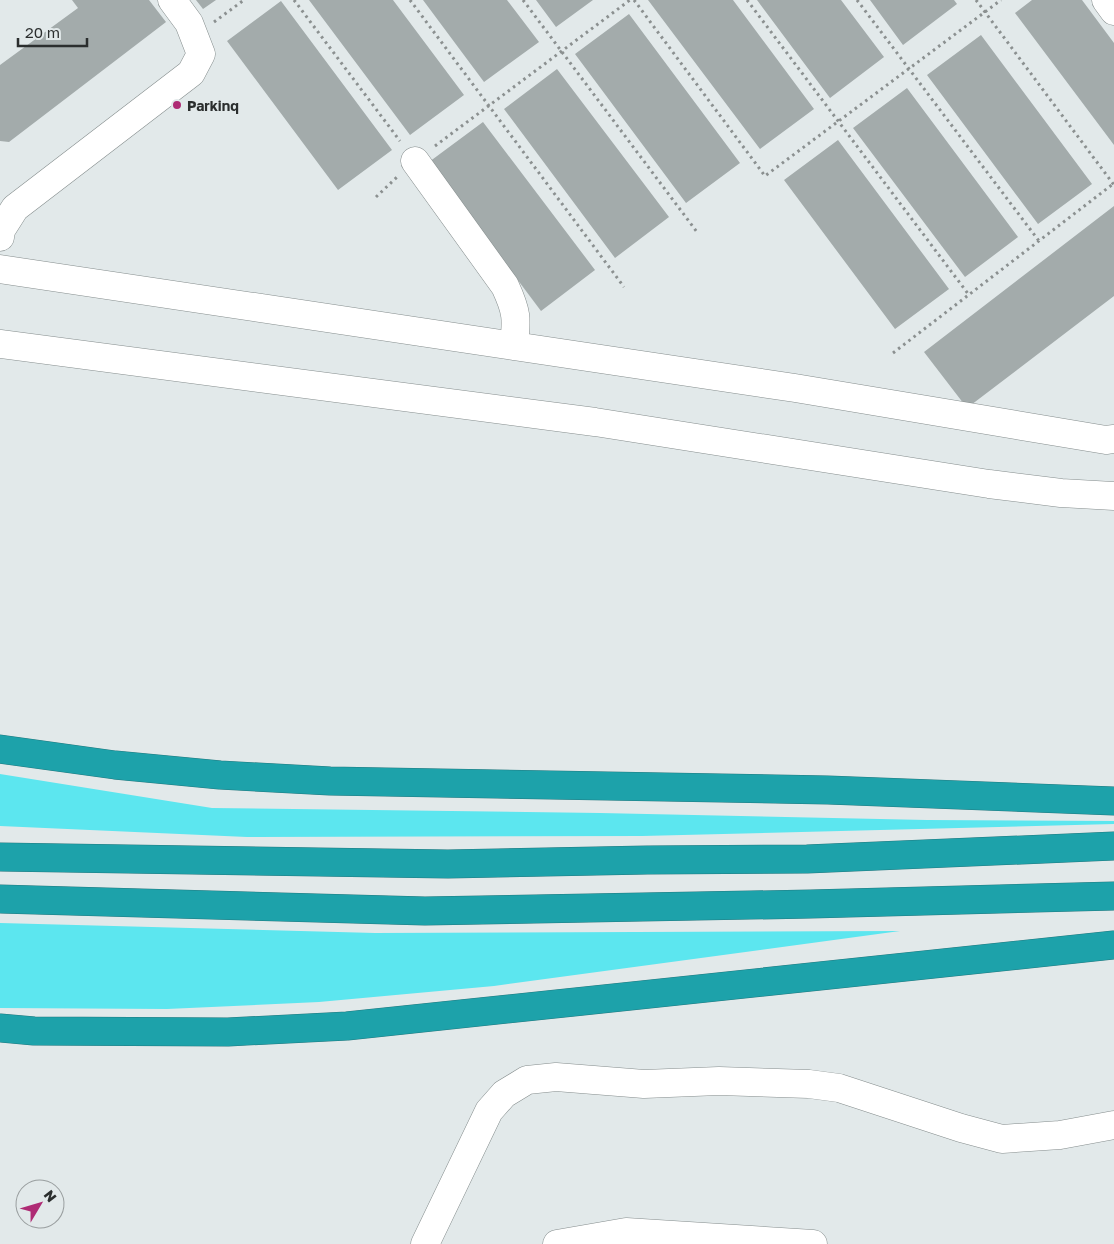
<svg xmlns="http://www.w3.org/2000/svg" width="1114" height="1244" font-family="'Golos Text',sans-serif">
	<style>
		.green { fill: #5ce6ef }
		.building { fill: #a3abab }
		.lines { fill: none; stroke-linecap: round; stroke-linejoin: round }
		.minor-casing { stroke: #858d8d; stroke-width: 29 }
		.highway-casing { stroke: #22797f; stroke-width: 29 }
		.path { stroke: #8b9090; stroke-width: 3; stroke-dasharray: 2.5 4; stroke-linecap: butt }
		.minor { stroke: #fff; stroke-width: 28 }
		.highway { stroke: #1da2aa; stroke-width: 28 }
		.poi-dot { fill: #ae2b74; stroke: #e2e9ea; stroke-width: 2 }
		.labels { text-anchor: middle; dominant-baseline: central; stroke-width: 4; stroke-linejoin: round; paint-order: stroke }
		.poi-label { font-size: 14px; font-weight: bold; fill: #2b2e2e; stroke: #e2e9ea; text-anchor: start }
	</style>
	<rect width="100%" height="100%" fill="#e2e9ea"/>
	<path class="green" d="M 0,774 L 212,808 L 600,813 L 927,820 L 1114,821 L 1114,824 L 642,836 L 247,837 L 0,826 Z
		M 0,923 L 375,933 L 900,931 L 494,986 L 319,1002 L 167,1009 L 0,1008 Z"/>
	<path class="building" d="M 72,0 L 149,0 L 166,22 L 9,142 L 0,141 L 0,65 L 78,8 Z
		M 196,0 L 216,0 L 203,9 Z
		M 309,0 L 393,0 L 464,95 L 410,135 Z
		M 423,0 L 507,0 L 539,42 L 484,82 Z
		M 536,0 L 593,0 L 556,27 Z
		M 648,0 L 733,0 L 814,109 L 760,149 Z
		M 757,0 L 841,0 L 884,57 L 830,98 Z
		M 870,0 L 954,0 L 957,4 L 903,45 Z
		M 1032,0 L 1082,0 L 1114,43 L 1114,145 L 1015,13 Z
		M 281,1 L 392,150 L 338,190 L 227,41 Z
		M 629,14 L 740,163 L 686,203 L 575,54 Z
		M 981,35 L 1092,184 L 1038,224 L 927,75 Z
		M 557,69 L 669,217 L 615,258 L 504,109 Z
		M 907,88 L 1018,237 L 965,277 L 853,128 Z
		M 483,122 L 595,270 L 541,311 L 429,162 Z
		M 838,140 L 949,289 L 895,329 L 784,180 Z
		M 1114,206 L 1114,296 L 967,408 L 924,352 Z"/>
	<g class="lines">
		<g class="minor-casing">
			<path id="minor" d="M 1106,0 L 1114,11
				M 415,161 L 505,286 C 517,312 517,318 514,346
				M 0,237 L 1,230 L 15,208 L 191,73 L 201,54 L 189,23 L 172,0
				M 0,269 L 795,388 L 1106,440 L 1114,439
				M 0,344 L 595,422 L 989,484 L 1061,493 L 1114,496
				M 425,1244 L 489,1111 L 504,1094 L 527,1080 L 556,1077 L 644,1084 L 719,1081 L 809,1084 L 839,1088 L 961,1128 L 1002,1139 L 1060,1135 L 1114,1125
				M 557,1244 L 626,1232 L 813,1244"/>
		</g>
		<g class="highway-casing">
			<path id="highway" d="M 0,749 L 115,765 L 220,775 L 330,781 L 828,790 L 1114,801
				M 0,857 L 448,864 L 647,860 L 807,859 L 1114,846
				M 0,899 L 425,911 L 811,904 L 1114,896
				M 0,1028 L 34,1031 L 228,1032 L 347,1026 L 1114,945"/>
		</g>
		<path class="path" d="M 294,0 L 400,141
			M 410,0 L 624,287
			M 523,0 L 697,232
			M 634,0 L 765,176 L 1001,0
			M 747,0 L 969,295
			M 857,0 L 1039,241
			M 976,0 L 1114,185
			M 214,22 L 244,0
			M 435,146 L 630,0
			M 376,197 L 397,177
			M 893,353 L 1113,184"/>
		<use href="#minor" class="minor"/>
		<use href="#highway" class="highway"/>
	</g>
	<circle class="poi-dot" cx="177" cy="105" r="5"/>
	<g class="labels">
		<g class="poi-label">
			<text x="187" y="105">Parkinq</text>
		</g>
	</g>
	<g transform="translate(40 1204) rotate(52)"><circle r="24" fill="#e2e9ea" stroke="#999e9f"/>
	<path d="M0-4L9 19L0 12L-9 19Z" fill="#ae2b74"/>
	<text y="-8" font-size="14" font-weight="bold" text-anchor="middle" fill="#2b2e2e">N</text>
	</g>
	<path d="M18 38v8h69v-8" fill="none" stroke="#2b2e2e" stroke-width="2.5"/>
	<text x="25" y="38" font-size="15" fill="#2b2e2e" stroke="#e2e9ea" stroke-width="4" paint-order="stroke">20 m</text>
</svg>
